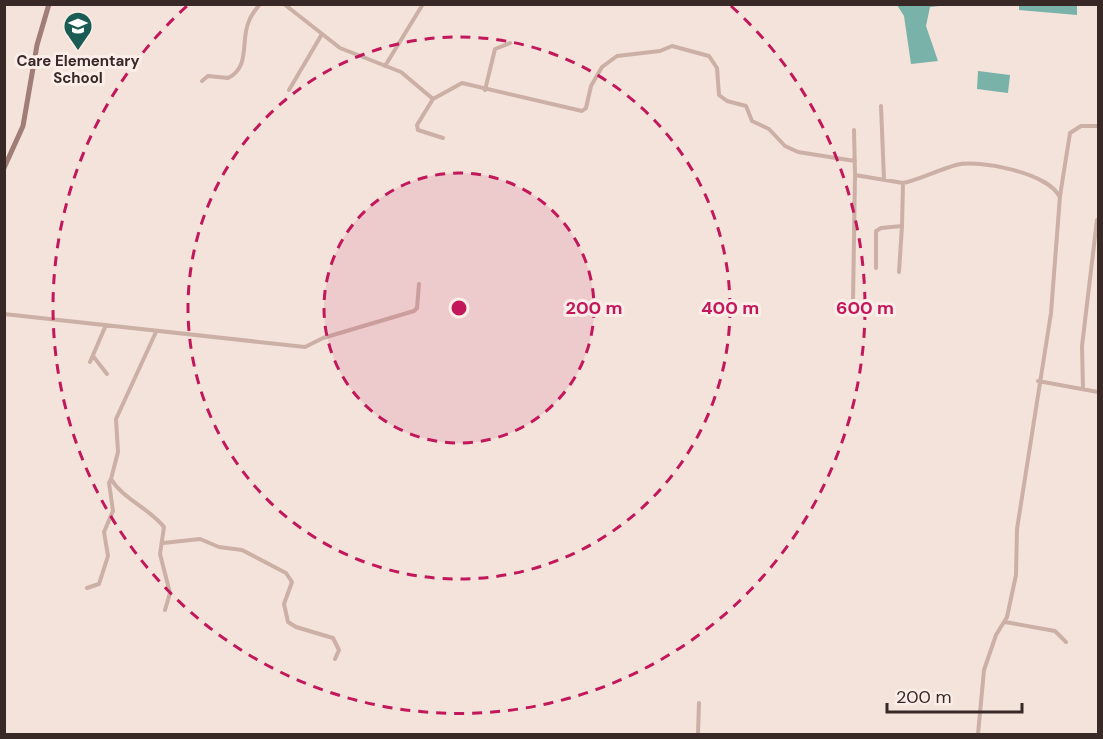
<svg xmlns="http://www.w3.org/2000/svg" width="1103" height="739" font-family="'DM Sans',sans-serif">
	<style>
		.water { fill: #78b2a9 }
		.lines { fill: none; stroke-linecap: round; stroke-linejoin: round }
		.minor { stroke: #ccb0a6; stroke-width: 4 }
		.secondary { stroke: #a07e77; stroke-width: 5 }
		.ring { fill: none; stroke: #c2185b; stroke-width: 3; stroke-dasharray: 10 8 }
		.labels { text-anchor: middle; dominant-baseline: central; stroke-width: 6; stroke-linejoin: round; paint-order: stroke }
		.poi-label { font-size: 15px; font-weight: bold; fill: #382927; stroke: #fbeee8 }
		.centre { fill: #c2185b; stroke: #fbeee8; stroke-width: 3 }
		.ring-label { font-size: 18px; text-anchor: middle; font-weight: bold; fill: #c2185b; stroke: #fbeee8; stroke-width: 6; stroke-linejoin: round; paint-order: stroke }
	</style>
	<rect width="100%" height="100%" fill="#f3e3db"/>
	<path class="water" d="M 897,5 L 949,5 L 930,7 L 926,26 L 938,61 L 911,64 L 904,16 Z
		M 1019,5 L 1077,5 L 1077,15 L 1019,10 Z
		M 978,71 L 1010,75 L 1008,93 L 977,89 Z"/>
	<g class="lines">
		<path class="minor" d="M 284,4 L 340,48 L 401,72 L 433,99
			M 385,66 L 423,4
			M 202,81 L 208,76 L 228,78 C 251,67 240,40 249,21 C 251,15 256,9 260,4
			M 289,90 L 322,34
			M 485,90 L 495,49 L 510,43
			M 881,106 L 884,180
			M 854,130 L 855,175 L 903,183
			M 443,138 L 418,130 L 417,125 L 433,99 L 462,83 L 582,111 L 586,108 L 591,86 L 602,67 L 617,56 L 660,51 L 672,46 L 709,56 L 717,68 L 719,95 L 727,101 L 746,106 L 752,121 L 769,129 L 785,146 L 798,152 L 855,161
			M 876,268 L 876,231 L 881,228 L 902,226 L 903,183 C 921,179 938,170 956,165 C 979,159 1048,173 1059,196
			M 899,272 L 902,226
			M 853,302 L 855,175
			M 4,314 L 305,347 L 323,338 L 414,311 L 417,308 L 419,284
			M 156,332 L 116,419 L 118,452 L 111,479 C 123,499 149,508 164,527 L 160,554 L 170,593 L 165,610
			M 93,356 L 107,374
			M 90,362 L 106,325
			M 1038,381 L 1098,392
			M 1083,389 L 1082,346 L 1097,220
			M 163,543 L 200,539 L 219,547 L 242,550 L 286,573 L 292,582 L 284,604 L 288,622 L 296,627 L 333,638 L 339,650 L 335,659
			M 87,588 L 99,584 L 108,556 L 104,532 L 113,511 L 109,483 L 111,479
			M 1005,622 L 1055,631 L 1066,642
			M 698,734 L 699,703
			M 978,734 L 984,670 L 996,635 L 1007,617 L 1016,575 L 1017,529 L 1051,313 L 1060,196 L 1070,133 L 1081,126 L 1098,126"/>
		<path class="secondary" d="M 4,168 L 23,126 L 37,45 L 49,4"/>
	</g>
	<circle cx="459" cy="308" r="135" fill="#c2185b" fill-opacity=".12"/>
	<g class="ring">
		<circle cx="459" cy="308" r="135"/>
		<circle cx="459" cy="308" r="271"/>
		<path d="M731 6A406 406 0 1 1 187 6"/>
	</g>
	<defs>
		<g id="school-pin" transform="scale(1.5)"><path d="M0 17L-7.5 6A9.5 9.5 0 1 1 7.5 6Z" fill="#1a5c54" stroke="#fbeee8"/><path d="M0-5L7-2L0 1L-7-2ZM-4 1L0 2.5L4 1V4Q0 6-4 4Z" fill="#fff"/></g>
	</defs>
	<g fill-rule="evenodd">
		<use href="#school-pin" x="78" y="26"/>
	</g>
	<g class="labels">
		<g class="poi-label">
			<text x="78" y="61">Care Elementary<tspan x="78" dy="17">School</tspan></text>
		</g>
	</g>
	<circle cx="459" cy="308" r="9" class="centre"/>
	<g class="ring-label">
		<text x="594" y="314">200 m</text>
		<text x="730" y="314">400 m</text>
		<text x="865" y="314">600 m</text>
	</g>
	<rect width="1103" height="739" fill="none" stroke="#382927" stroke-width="12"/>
	<path d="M887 703v9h135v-9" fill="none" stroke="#382927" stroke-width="3"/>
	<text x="896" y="703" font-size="18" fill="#382927" stroke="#fbeee8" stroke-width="4.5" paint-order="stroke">200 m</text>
</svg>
